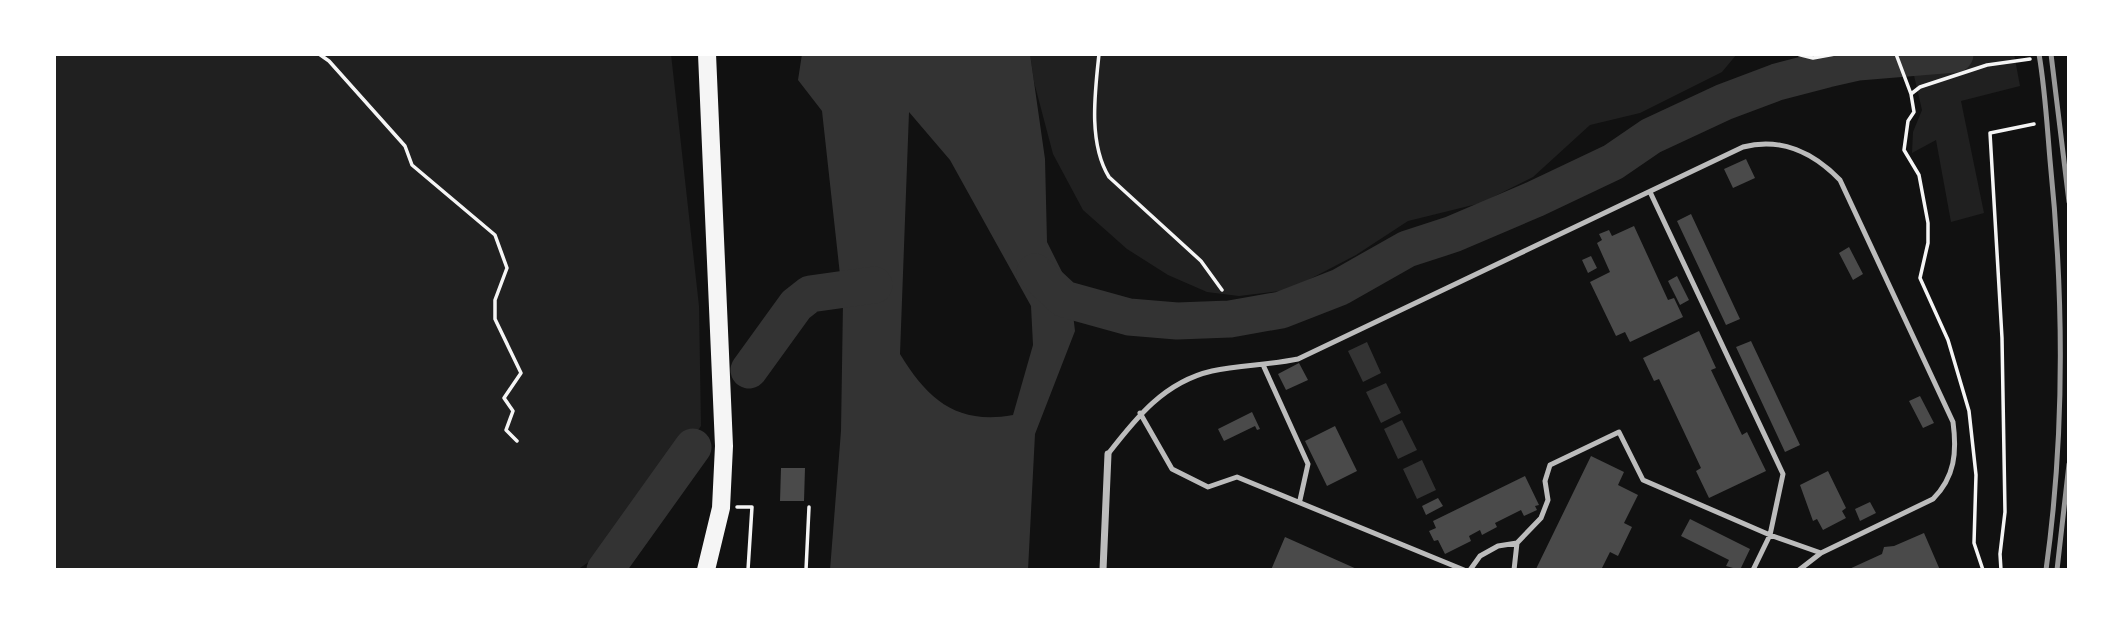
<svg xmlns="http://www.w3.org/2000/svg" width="2123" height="624" font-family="Bitter,serif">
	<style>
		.green { fill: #202020 }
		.water { fill: #333; fill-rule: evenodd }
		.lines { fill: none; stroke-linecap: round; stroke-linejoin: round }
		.river { stroke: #333; stroke-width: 37 }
		.building { fill: #4a4a4a }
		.path { stroke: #f5f5f5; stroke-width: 3.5 }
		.service { stroke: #bcbcbc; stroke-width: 5 }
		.minor { stroke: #bcbcbc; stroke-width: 7 }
		.primary { stroke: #f5f5f5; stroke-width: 18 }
		.rail { stroke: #9a9a9a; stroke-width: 5 }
	</style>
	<rect width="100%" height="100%" fill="#111"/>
	<path class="green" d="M 54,54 L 671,54 L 699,306 L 701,426 L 621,540 L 577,570 L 54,570 Z
		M 1030,54 L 1737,54 L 1722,72 L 1640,113 L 1590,125 L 1533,177 L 1481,203 L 1408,221 L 1356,255 L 1289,290 L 1239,296 L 1207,292 L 1168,275 L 1127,249 L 1083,210 L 1053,154 L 1034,82 Z
		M 1909,54 L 2014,54 L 2020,86 L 1961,101 L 1984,213 L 1951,222 L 1936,140 L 1912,153 L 1913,132 L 1922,110 Z"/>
	<path class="water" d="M 802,54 L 1030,54 L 1045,159 L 1047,242 L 1070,288 L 1075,331 L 1035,434 L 1028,570 L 830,570 L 841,431 L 843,302 L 822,111 L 798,80 ZM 909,112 L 950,160 L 1031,306 L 1033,345 L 1013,415 C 957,425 928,400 900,354 Z
		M 1367,342 L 1381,373 L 1363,382 L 1348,351 Z
		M 1386,383 L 1401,413 L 1381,423 L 1366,392 Z
		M 1402,420 L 1417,450 L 1398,459 L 1384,429 Z
		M 1422,460 L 1436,490 L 1417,499 L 1403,469 Z"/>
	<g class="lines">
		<path class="river" d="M 1035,272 L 1064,299 L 1129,317 L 1177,321 L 1230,319 L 1281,310 L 1340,287 L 1407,249 L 1453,234 L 1535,199 L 1613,162 L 1651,136 L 1724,102 L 1777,82 L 1827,69 L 1858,62 L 1955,54
			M 749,370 L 796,305 L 810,294 L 874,285
			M 605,570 L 693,447"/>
	</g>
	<path class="building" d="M 1746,159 L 1755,178 L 1733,188 L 1724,169 Z
		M 1691,214 L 1740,319 L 1726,325 L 1677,221 Z
		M 1634,226 L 1668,300 L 1674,298 L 1683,317 L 1630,342 L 1625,332 L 1616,336 L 1590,282 L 1610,272 L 1597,243 L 1602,240 L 1599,234 L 1609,230 L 1612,236 Z
		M 1849,247 L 1863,274 L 1853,280 L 1839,253 Z
		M 1591,256 L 1597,268 L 1588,273 L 1582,260 Z
		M 1677,276 L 1689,300 L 1680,305 L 1668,281 Z
		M 1699,331 L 1716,368 L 1711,370 L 1742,435 L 1747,432 L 1766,471 L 1709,498 L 1696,471 L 1701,468 L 1659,379 L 1654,381 L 1643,358 Z
		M 1751,341 L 1800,445 L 1785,452 L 1736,347 Z
		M 1299,363 L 1308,380 L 1286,390 L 1278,374 Z
		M 1920,396 L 1934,423 L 1923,428 L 1909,401 Z
		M 1252,412 L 1260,429 L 1257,430 L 1255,426 L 1224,441 L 1218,429 Z
		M 1335,426 L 1357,471 L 1327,486 L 1305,441 Z
		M 1591,456 L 1624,472 L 1618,485 L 1638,495 L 1624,523 L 1632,527 L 1618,556 L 1610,552 L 1601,570 L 1536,569 Z
		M 781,468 L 805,468 L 804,501 L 780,501 Z
		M 1828,471 L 1846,508 L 1842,511 L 1846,518 L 1823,530 L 1817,519 L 1813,521 L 1800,485 Z
		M 1525,476 L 1539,505 L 1535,506 L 1537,510 L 1524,516 L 1521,510 L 1495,523 L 1497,527 L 1482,535 L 1480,530 L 1469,536 L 1471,541 L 1445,554 L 1438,540 L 1434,541 L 1429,531 L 1436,528 L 1433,521 Z
		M 1438,498 L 1443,506 L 1426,515 L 1422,506 Z
		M 1870,502 L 1876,513 L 1860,521 L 1855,509 Z
		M 1690,519 L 1750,549 L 1740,570 L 1726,566 L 1729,560 L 1681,536 Z
		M 1924,533 L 1940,570 L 1847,570 L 1882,554 L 1884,547 L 1894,546 Z
		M 1285,537 L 1359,570 L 1271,570 Z"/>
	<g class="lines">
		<path class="path" d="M 319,54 L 329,61 L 405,146 L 412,165 L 495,235 L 507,268 L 495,300 L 495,319 L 521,373 L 504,398 L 513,411 L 506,430 L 517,441
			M 1099,54 C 1095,92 1088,143 1109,177 L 1201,261 L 1222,290
			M 1797,54 L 1813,58 L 1835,54
			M 1896,54 L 1911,94
			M 737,507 L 752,507 L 748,570
			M 806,570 L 809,507
			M 1983,570 L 1974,543 L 1976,475 L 1969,411 L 1948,340 L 1920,278 L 1928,243 L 1928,223 L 1919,175 L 1904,150 L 1908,121 L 1914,112 L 1911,94 L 1920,87 L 1987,65 L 2030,59
			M 2001,570 L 2000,554 L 2005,512 L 2002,338 L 1990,133 L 2034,124"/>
		<path class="service" d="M 1651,194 L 1783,474 L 1770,535 L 1753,570
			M 1264,367 L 1308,464 L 1300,500
			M 1140,413 L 1172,469 L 1208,487 L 1237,477 L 1464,570
			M 1108,454 C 1136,418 1164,382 1212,371 C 1239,365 1269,365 1298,359 L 1743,147 C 1781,137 1814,153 1840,180 L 1953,422 C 1957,452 1955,477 1933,499 L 1821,553 L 1770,535 L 1643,480 L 1619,432 L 1550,465 L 1545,481 L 1548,500 L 1541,518 L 1517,543 L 1498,546 L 1480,556 L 1470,570
			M 1514,570 L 1517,543
			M 1799,570 L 1821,553"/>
		<path class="minor" d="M 1103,570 L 1108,454"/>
		<path class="primary" d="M 706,570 L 721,508 L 724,446 L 707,54"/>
		<path class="rail" d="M 2039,54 C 2045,89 2047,125 2050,160 C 2064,297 2065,434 2046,570
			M 2051,54 L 2069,202
			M 2057,570 L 2069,464"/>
	</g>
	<rect width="2123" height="624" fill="none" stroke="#ffffff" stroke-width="112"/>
</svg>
